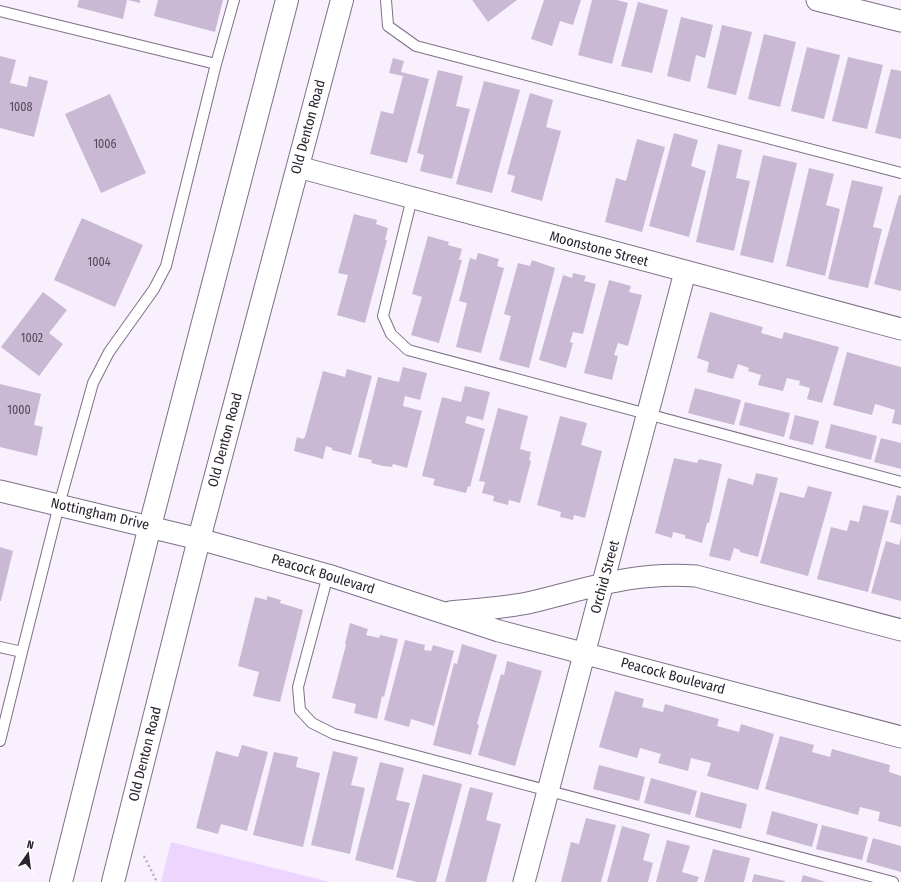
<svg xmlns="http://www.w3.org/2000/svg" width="901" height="882" font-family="'Fira Sans Condensed',sans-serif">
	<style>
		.green { fill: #edd5fe }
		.building { fill: #c9b9d5 }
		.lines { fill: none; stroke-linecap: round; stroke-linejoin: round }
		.lane-casing { stroke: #7e6f89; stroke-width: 12 }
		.street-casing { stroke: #7e6f89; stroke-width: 23 }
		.secondary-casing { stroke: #7e6f89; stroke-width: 24 }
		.path { stroke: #b9b2bd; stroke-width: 2.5; stroke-dasharray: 2 3; stroke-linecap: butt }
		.lane { stroke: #fff; stroke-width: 10 }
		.street { stroke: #fff; stroke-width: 21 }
		.secondary { stroke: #fff; stroke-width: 22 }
		.labels { text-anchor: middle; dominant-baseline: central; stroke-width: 4; stroke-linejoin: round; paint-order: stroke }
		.number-label { font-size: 12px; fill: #524958 }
		.street-label { font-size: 14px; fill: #2b242f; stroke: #fff }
	</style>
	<rect width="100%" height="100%" fill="#f8f1fd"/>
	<path class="green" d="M 171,842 L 330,882 L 161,882 Z"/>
	<path class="building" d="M 79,0 L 127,0 L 123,19 L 77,7 Z
		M 128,0 L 140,0 L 140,3 Z
		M 158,0 L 223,0 L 215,32 L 154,16 Z
		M 472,0 L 517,0 L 488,22 Z
		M 544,0 L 581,0 L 573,25 L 560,21 L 552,46 L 531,39 Z
		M 592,0 L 617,0 L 628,3 L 612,64 L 578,55 Z
		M 638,2 L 668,10 L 652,73 L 621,66 Z
		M 681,17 L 713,25 L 705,58 L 696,55 L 690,82 L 667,76 Z
		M 722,25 L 752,32 L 736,95 L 707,88 Z
		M 764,34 L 796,42 L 780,107 L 748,99 Z
		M 807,47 L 840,55 L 824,119 L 791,111 Z
		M 0,56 L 16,60 L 10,83 L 27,87 L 29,76 L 48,81 L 34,137 L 0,128 Z
		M 848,57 L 883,65 L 867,129 L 832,121 Z
		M 393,58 L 404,61 L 401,72 L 429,79 L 407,163 L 370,154 L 381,111 L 393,114 L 403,76 L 389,73 Z
		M 891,69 L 901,71 L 901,139 L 875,133 Z
		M 438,70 L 463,76 L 456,106 L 470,109 L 452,179 L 420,171 L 424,155 L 417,153 Z
		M 484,81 L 520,90 L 492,193 L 456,184 Z
		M 530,93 L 553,100 L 546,127 L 561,131 L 542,201 L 511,192 L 515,176 L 507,174 Z
		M 110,94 L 146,173 L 101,193 L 65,114 Z
		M 674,133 L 698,140 L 691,166 L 706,171 L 689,237 L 649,226 Z
		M 637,139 L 665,147 L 642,232 L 605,222 L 616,178 L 626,181 Z
		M 718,144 L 742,150 L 736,178 L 750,181 L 734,251 L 696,242 Z
		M 763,155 L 797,163 L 773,263 L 740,255 Z
		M 809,168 L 834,174 L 826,205 L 840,209 L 825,276 L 786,266 Z
		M 852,180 L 883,187 L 873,227 L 882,229 L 868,288 L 828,279 Z
		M 899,195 L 901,195 L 901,291 L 874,284 Z
		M 354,214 L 377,220 L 376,224 L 388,228 L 385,240 L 387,240 L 365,323 L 337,315 L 348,275 L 338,273 Z
		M 82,218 L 143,245 L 115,307 L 54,280 Z
		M 428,236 L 449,242 L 448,245 L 462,249 L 459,260 L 462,260 L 439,343 L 411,335 L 422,297 L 412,294 Z
		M 478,253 L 499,259 L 497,266 L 504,268 L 481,353 L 456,347 L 467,303 L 459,301 L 470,258 L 476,260 Z
		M 532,260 L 555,268 L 529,368 L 499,360 L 511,316 L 504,314 L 518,263 L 530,266 Z
		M 573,273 L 586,276 L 584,281 L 596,284 L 583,334 L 573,332 L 570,342 L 573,343 L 566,368 L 539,360 L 563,275 L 572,278 Z
		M 609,280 L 631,286 L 629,292 L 642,295 L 628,346 L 618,343 L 614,355 L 618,356 L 612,380 L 584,373 Z
		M 43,292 L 67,310 L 49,333 L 63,344 L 39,376 L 1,347 Z
		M 710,312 L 763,327 L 761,333 L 782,339 L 784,332 L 839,347 L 822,403 L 807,399 L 810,388 L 799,385 L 800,381 L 787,378 L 783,391 L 758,385 L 761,375 L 748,371 L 749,368 L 738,364 L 733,379 L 707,372 L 709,362 L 697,358 Z
		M 847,352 L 901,367 L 901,425 L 892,423 L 895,410 L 875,404 L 872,415 L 833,405 Z
		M 403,367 L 427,373 L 420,400 L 405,396 L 403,406 L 422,411 L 407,468 L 393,464 L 392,467 L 383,466 L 371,463 L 372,460 L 358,457 L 378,377 L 399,382 Z
		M 347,369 L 372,376 L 351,455 L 332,450 L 332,448 L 326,446 L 323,459 L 294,451 L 297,437 L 303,439 L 305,437 L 323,371 L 345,377 Z
		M 0,384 L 41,394 L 34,425 L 43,427 L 37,456 L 0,447 Z
		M 465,386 L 490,392 L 483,420 L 467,416 L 465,423 L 485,429 L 470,487 L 468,486 L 466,493 L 433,485 L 435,479 L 422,476 L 442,397 L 461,402 Z
		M 695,388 L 741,400 L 734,425 L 688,413 Z
		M 745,402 L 790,413 L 784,437 L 739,425 Z
		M 498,408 L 528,416 L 520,449 L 531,452 L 529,460 L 531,461 L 520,503 L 509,500 L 508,505 L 493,501 L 494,496 L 482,493 L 485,482 L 479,481 Z
		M 795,415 L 819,421 L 813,445 L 789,439 Z
		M 560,416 L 587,423 L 581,445 L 602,451 L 585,518 L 574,515 L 573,520 L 560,517 L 561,512 L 537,505 Z
		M 831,424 L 877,436 L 871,460 L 825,448 Z
		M 881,438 L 901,443 L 901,469 L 874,462 Z
		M 674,458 L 697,463 L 699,459 L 722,464 L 709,523 L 707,523 L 702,543 L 685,538 L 685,535 L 673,532 L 672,538 L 655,533 Z
		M 756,473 L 778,478 L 758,557 L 740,552 L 740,550 L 734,548 L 730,561 L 709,556 L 728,478 L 753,485 Z
		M 808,486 L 832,492 L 808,576 L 760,563 L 780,492 L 804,498 Z
		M 897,495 L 901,496 L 901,525 L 890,522 Z
		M 863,505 L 889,511 L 868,592 L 817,579 L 831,527 L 847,531 L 850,520 L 859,522 Z
		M 901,538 L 901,601 L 871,593 L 886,541 L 899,545 Z
		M 0,547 L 13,551 L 1,601 L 0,601 Z
		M 267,596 L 281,600 L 280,603 L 303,610 L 280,702 L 253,696 L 259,672 L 238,666 L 255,597 L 267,600 Z
		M 350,623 L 368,629 L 366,635 L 379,638 L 380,635 L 398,639 L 384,697 L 382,696 L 377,719 L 354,713 L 356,704 L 332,698 L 346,645 L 345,644 Z
		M 405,640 L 425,645 L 424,650 L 431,651 L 433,645 L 454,651 L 434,726 L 411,719 L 409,727 L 384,720 Z
		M 462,644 L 497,655 L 477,724 L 479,725 L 471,755 L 433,745 L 454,663 L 457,664 Z
		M 507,661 L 542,671 L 515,766 L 478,755 L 501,674 L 504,675 Z
		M 615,691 L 644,699 L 642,707 L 663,712 L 665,704 L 719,719 L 717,726 L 739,732 L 741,724 L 774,734 L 758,790 L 707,776 L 711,763 L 691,758 L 688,771 L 658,763 L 661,754 L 640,748 L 637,758 L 599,747 Z
		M 780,736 L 814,745 L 812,752 L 830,757 L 832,749 L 890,765 L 889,772 L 901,776 L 901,827 L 878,821 L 880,812 L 860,807 L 858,815 L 765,789 Z
		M 242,745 L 268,752 L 247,831 L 221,824 L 218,834 L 196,828 L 216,751 L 238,757 Z
		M 333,751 L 358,757 L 351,785 L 365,788 L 350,854 L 311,845 Z
		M 274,752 L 298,757 L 296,767 L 320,773 L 303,847 L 253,835 Z
		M 380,762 L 404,768 L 396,800 L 410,803 L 393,870 L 355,860 Z
		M 599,765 L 645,777 L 639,801 L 593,789 Z
		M 423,774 L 462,784 L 436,882 L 417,882 L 396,877 Z
		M 651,778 L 697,791 L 690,815 L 644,803 Z
		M 470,787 L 493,793 L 486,820 L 501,824 L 486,882 L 445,882 Z
		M 701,792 L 747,804 L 741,829 L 695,817 Z
		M 772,811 L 818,824 L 812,847 L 766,834 Z
		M 586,818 L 616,825 L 601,882 L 561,882 L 571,842 L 579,844 Z
		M 822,825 L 868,837 L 862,860 L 816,849 Z
		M 622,826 L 650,834 L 643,860 L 653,863 L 648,882 L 607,882 Z
		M 873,838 L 901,846 L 901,872 L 866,862 Z
		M 667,840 L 690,846 L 682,872 L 699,877 L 697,882 L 656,882 Z
		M 713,849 L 750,858 L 744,882 L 704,882 Z
		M 754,874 L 785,881 L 785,882 L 752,882 Z
		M 803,875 L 826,882 L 801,882 Z"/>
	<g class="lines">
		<g class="lane-casing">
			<path id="lane" d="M 386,0 L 388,26 L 416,46 L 901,173
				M 0,11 L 216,64 L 234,0
				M 412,198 L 383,316 L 391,334 L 408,350 L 901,482
				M 328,575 L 298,687 L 300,710 L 312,723 L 334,734 L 893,882
				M 0,647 L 22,652 L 59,505 L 93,383 L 109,352 L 154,289 L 166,266 L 216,64
				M 0,741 L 22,652"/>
		</g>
		<g class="street-casing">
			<path id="street" d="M 817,0 L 901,21
				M 298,167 L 901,329
				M 0,491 L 199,539 L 328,575 L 499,631 L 901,737
				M 450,612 C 477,609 506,608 532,602 C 590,588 635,571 696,576 L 901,630
				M 524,882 L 685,272"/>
		</g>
		<g class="secondary-casing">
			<path id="secondary" d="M 61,882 L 150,526 L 287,0
				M 113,882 L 199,539 L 342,0"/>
		</g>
		<path class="path" d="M 144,856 L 157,882"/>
		<use href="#lane" class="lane"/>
		<use href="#street" class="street"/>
		<use href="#secondary" class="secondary"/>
	</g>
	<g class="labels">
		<g class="number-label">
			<text x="21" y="107">1008</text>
			<text x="105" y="144">1006</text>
			<text x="99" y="262">1004</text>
			<text x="32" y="338">1002</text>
			<text x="19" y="410">1000</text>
		</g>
		<g class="street-label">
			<text transform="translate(308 127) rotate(-75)">Old Denton Road</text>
			<text transform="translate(599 249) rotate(15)">Moonstone Street</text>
			<text transform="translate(225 440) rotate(-75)">Old Denton Road</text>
			<text transform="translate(100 514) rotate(13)">Nottingham Drive</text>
			<text transform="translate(323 574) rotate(17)">Peacock Boulevard</text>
			<text transform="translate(605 577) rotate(-75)">Orchid Street</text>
			<text transform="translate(673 676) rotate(15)">Peacock Boulevard</text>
			<text transform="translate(145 754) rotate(-76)">Old Denton Road</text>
		</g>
	</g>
	<g transform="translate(28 854) rotate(14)" stroke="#ffffff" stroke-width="3" paint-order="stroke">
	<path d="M0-3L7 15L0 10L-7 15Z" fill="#2b242f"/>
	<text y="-6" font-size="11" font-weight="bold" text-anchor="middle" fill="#2b242f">N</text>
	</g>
</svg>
